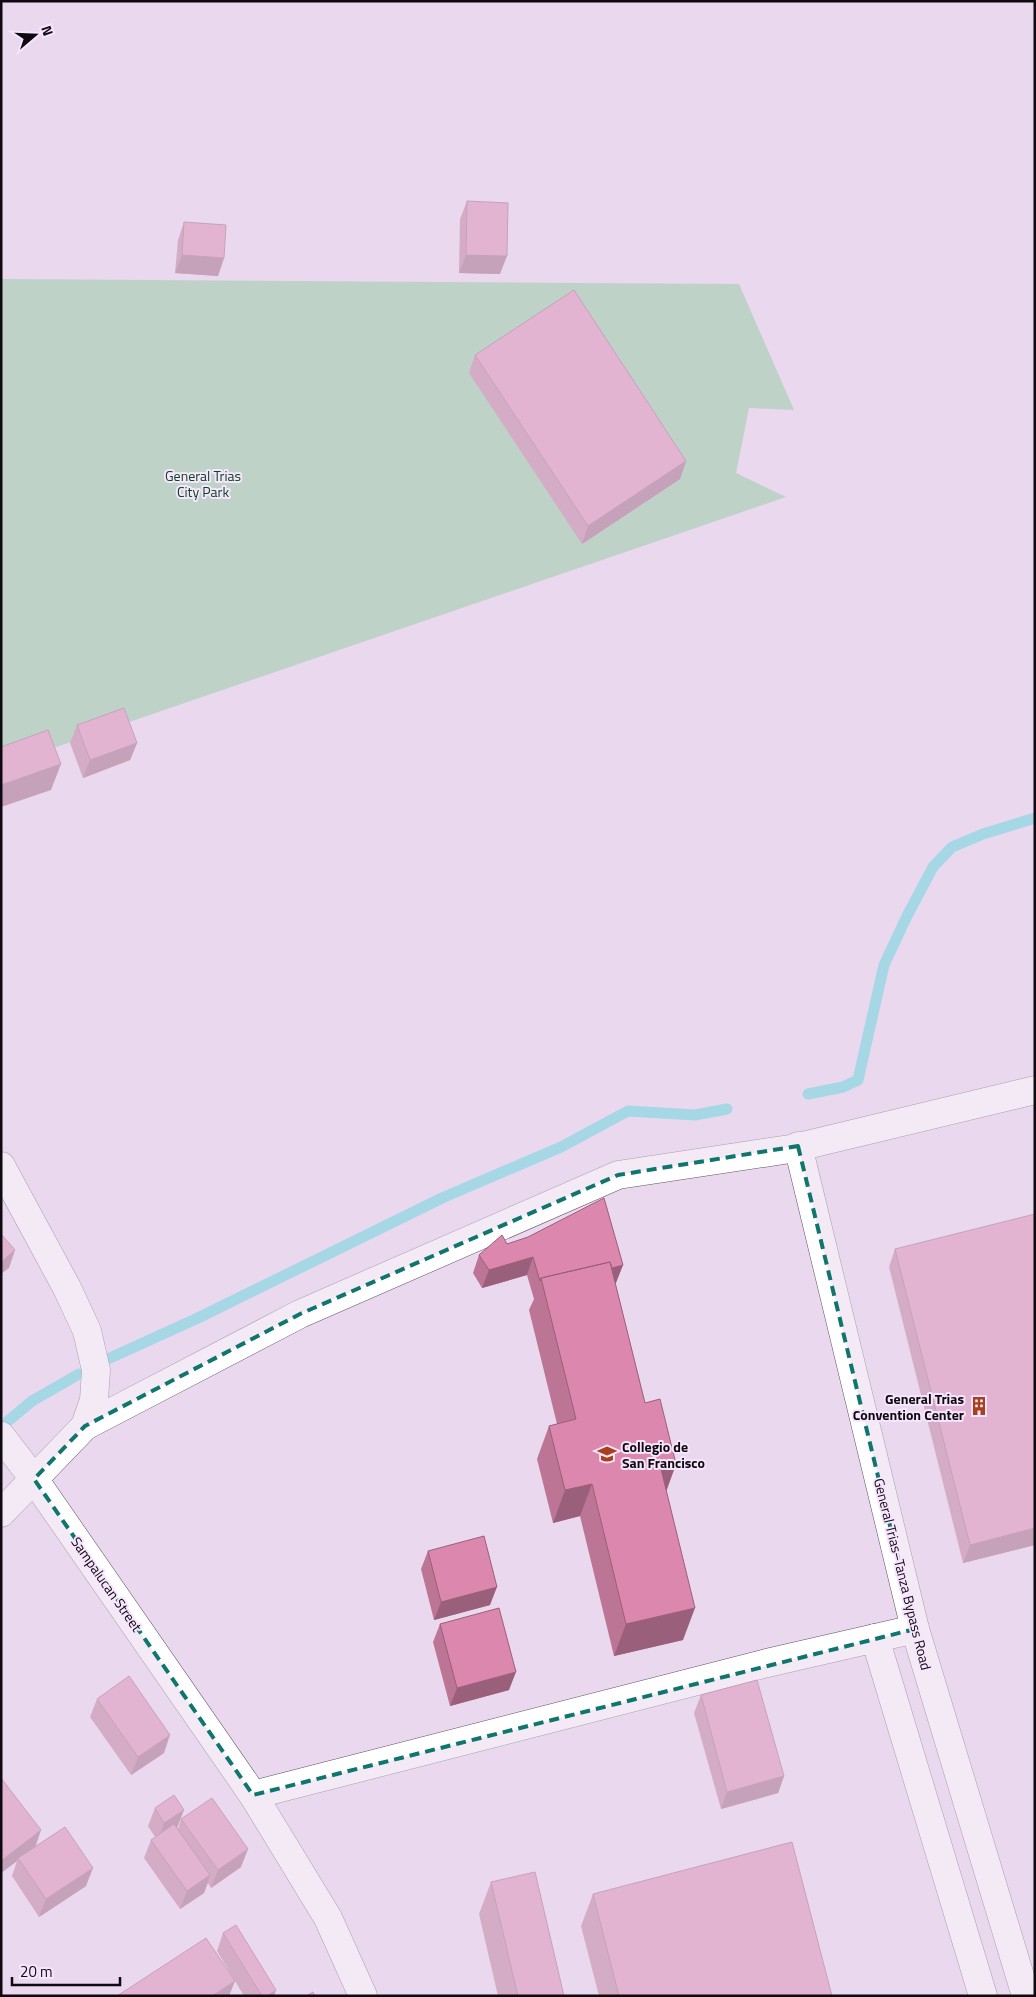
<svg xmlns="http://www.w3.org/2000/svg" width="1036" height="1997" font-family="'Titillium Web',sans-serif">
	<style>
		.park { fill: #8bca99 }
		.lines { fill: none; stroke-linecap: round; stroke-linejoin: round }
		.stream { stroke: #53d5d8; stroke-width: 11 }
		.minor-casing { stroke: #625366; stroke-width: 29 }
		.tertiary-casing { stroke: #625366; stroke-width: 29 }
		.secondary-casing { stroke: #625366; stroke-width: 29 }
		.minor { stroke: #fff; stroke-width: 28 }
		.tertiary { stroke: #fff; stroke-width: 28 }
		.secondary { stroke: #fff; stroke-width: 28 }
		.wall { fill: #bd7596 }
		.shaded-wall { fill: #9a5f7a }
		.building { fill: #dc88ae; stroke: #9a5f7a }
		.marked { fill: none; stroke: #0f766e; stroke-width: 4; stroke-dasharray: 10 6; stroke-linejoin: round }
		.labels { text-anchor: middle; dominant-baseline: central; stroke-width: 4; stroke-linejoin: round; paint-order: stroke }
		.park-label { font-size: 14px; fill: #094520; stroke: #f6e5fc }
		.poi-label { font-size: 14px; font-weight: bold; fill: #0f0910; stroke: #f6e5fc; text-anchor: end }
		.street-label { font-size: 14px; fill: #0f0910; stroke: #f6e5fc }
	</style>
	<rect width="100%" height="100%" fill="#e9d8ee"/>
	<path class="park" d="M 1,279 L 739,284 L 794,410 L 749,408 L 736,473 L 786,497 L 1,766 Z"/>
	<g class="lines">
		<path class="stream" d="M 808,1094 L 843,1087 L 858,1080 L 884,965 L 907,916 L 933,867 L 952,847 L 983,834 L 1035,818
			M 110,1358 L 198,1318 L 442,1198 L 561,1147 L 628,1111 L 695,1115 L 727,1109
			M 8,1421 L 32,1401 L 79,1374"/>
		<g class="minor-casing">
			<path id="minor" d="M 85,1426 L 300,1314 L 618,1175 L 790,1149 L 1035,1090
				M 1,1436 L 34,1479 L 1,1513
				M 253,1795 L 767,1663 L 915,1629"/>
		</g>
		<g class="tertiary-casing">
			<path id="tertiary" d="M 1,1166 L 67,1288 L 87,1331 L 96,1370 L 94,1400 L 85,1426 L 34,1479 L 253,1795 L 328,1918 L 363,1996"/>
		</g>
		<g class="secondary-casing">
			<path id="secondary" d="M 798,1146 L 915,1629 L 1026,1996
				M 875,1638 L 983,1996"/>
		</g>
		<use href="#minor" class="minor"/>
		<use href="#tertiary" class="tertiary"/>
		<use href="#secondary" class="secondary"/>
	</g>
	<path class="wall" d="M 467,201 L 500,274 L 459,273 L 460,219 Z
		M 184,222 L 224,258 L 218,276 L 175,273 L 178,240 Z
		M 475,355 L 686,461 L 680,479 L 582,544 L 469,373 Z
		M 77,725 L 137,743 L 130,760 L 83,778 L 70,743 Z
		M 507,1244 L 623,1265 L 615,1283 L 645,1403 L 676,1464 L 666,1492 L 683,1640 L 614,1656 L 580,1516 L 553,1523 L 537,1459 L 549,1426 L 557,1424 L 529,1310 L 534,1299 L 527,1275 L 482,1288 L 473,1273 L 479,1255 Z
		M 895,1249 L 1035,1545 L 963,1563 L 889,1267 Z
		M 428,1551 L 490,1605 L 434,1620 L 421,1569 Z
		M 440,1624 L 509,1690 L 450,1706 L 433,1642 Z
		M 701,1695 L 784,1776 L 778,1793 L 721,1809 L 694,1713 Z
		M 97,1699 L 164,1753 L 131,1775 L 90,1717 Z
		M 1,1778 L 35,1847 L 86,1886 L 39,1917 L 12,1876 L 17,1861 L 1,1873 Z
		M 155,1808 L 178,1829 L 181,1819 L 241,1867 L 211,1888 L 208,1883 L 204,1893 L 180,1909 L 144,1858 L 151,1840 L 155,1837 L 148,1826 Z
		M 491,1882 L 564,1996 L 498,1996 L 479,1914 Z
		M 593,1894 L 832,1996 L 599,1996 L 581,1926 Z
		M 223,1933 L 274,1996 L 244,1996 L 217,1951 Z"/>
	<path class="shaded-wall" d="M 182,255 L 224,258 L 218,276 L 175,273 Z
		M 466,255 L 507,256 L 500,274 L 459,273 Z
		M 686,461 L 680,479 L 582,544 L 588,526 Z
		M 137,743 L 130,760 L 83,778 L 90,760 Z
		M 61,764 L 51,790 L 1,807 L 1,785 Z
		M 15,1250 L 9,1268 L 1,1274 L 1,1262 Z
		M 533,1257 L 527,1275 L 482,1288 L 489,1270 Z
		M 623,1265 L 616,1283 L 547,1303 L 544,1288 Z
		M 676,1464 L 664,1497 L 661,1469 Z
		M 592,1484 L 580,1516 L 553,1523 L 565,1490 Z
		M 1035,1528 L 1035,1545 L 963,1563 L 970,1545 Z
		M 497,1587 L 490,1605 L 434,1620 L 441,1602 Z
		M 695,1608 L 683,1640 L 614,1656 L 626,1624 Z
		M 516,1672 L 509,1690 L 450,1706 L 457,1688 Z
		M 170,1735 L 164,1753 L 131,1775 L 138,1757 Z
		M 784,1776 L 778,1793 L 721,1809 L 727,1792 Z
		M 184,1810 L 177,1828 L 158,1841 L 164,1823 Z
		M 41,1830 L 35,1848 L 18,1858 L 17,1861 L 1,1873 L 1,1861 Z
		M 248,1849 L 241,1867 L 211,1888 L 218,1870 Z
		M 93,1868 L 86,1886 L 39,1917 L 46,1899 Z
		M 210,1875 L 204,1893 L 180,1909 L 187,1891 Z
		M 235,1981 L 229,1996 L 212,1996 Z
		M 276,1990 L 274,1996 L 267,1996 Z"/>
	<path class="building" d="M 467,201 L 508,203 L 507,256 L 466,255 Z
		M 184,222 L 226,225 L 224,258 L 182,255 Z
		M 574,290 L 686,461 L 588,526 L 475,355 Z
		M 124,708 L 137,743 L 90,760 L 77,725 Z
		M 48,730 L 61,764 L 1,785 L 1,747 Z
		M 604,1198 L 623,1265 L 612,1268 L 610,1262 L 541,1278 L 540,1281 L 533,1257 L 489,1270 L 479,1255 L 502,1235 L 507,1244 L 528,1237 Z
		M 1035,1214 L 1035,1528 L 970,1545 L 895,1249 Z
		M 1,1234 L 15,1250 L 1,1262 Z
		M 610,1262 L 645,1403 L 660,1399 L 676,1464 L 661,1469 L 695,1608 L 626,1624 L 592,1484 L 565,1490 L 549,1426 L 576,1419 L 541,1278 Z
		M 484,1536 L 497,1587 L 441,1602 L 428,1551 Z
		M 499,1608 L 516,1672 L 457,1688 L 440,1624 Z
		M 129,1676 L 170,1735 L 138,1757 L 97,1699 Z
		M 757,1680 L 784,1776 L 727,1792 L 701,1695 Z
		M 1,1778 L 41,1830 L 1,1861 Z
		M 174,1795 L 184,1810 L 164,1823 L 155,1808 Z
		M 212,1798 L 248,1849 L 218,1870 L 181,1819 Z
		M 174,1824 L 210,1875 L 187,1891 L 151,1840 Z
		M 65,1827 L 93,1868 L 46,1899 L 18,1858 Z
		M 792,1842 L 832,1996 L 619,1996 L 593,1894 Z
		M 535,1872 L 564,1996 L 518,1996 L 491,1882 Z
		M 236,1925 L 276,1990 L 267,1996 L 262,1996 L 223,1933 Z
		M 206,1938 L 235,1981 L 212,1996 L 117,1996 Z
		M 313,1992 L 315,1996 L 306,1996 Z"/>
	<path d="M0 0H1036V1997H0ZM 798,1146 L 915,1629 L 253,1795 L 34,1479 L 85,1426 L 300,1314 L 618,1175 Z" fill="#e9d8ee" fill-opacity=".55" fill-rule="evenodd"/>
	<path class="marked" d="M 798,1146 L 915,1629 L 253,1795 L 34,1479 L 85,1426 L 300,1314 L 618,1175 Z"/>
	<defs>
		<g id="building-bare" transform="scale(1.5)"><path d="M-4-6H4V6H1V3H-1V6H-4ZM-2.5-4.3h1.7v1.8h-1.7ZM.8-4.3h1.7v1.8H.8ZM-2.5-1h1.7V.8h-1.7ZM.8-1h1.7V.8H.8Z" fill="#a7401c" stroke="#f6e5fc" stroke-width="2.5" paint-order="stroke"/></g>
		<g id="university-bare" transform="scale(1.5)"><path d="M0-5L7-2L0 1L-7-2ZM-4 1L0 2.5L4 1V4Q0 6-4 4Z" fill="#a7401c" stroke="#f6e5fc" stroke-width="2.5" paint-order="stroke"/></g>
	</defs>
	<g fill-rule="evenodd">
		<use href="#building-bare" x="979" y="1406"/>
		<use href="#university-bare" x="607" y="1454"/>
	</g>
	<g class="labels">
		<g class="park-label">
			<text x="203" y="475">General Trias<tspan x="203" dy="16">City Park</tspan></text>
		</g>
		<g class="poi-label">
			<text x="964" y="1398">General Trias<tspan x="964" dy="16">Convention Center</tspan></text>
			<text x="622" y="1446" text-anchor="start">Collegio de<tspan x="622" dy="16">San Francisco</tspan></text>
		</g>
		<g class="street-label">
			<text transform="translate(903 1574) rotate(76)">General Trias–Tanza Bypass Road</text>
			<text transform="translate(107 1584) rotate(55)">Sampalucan Street</text>
		</g>
	</g>
	<rect width="1036" height="1997" fill="none" stroke="#0f0910" stroke-width="5"/>
	<g transform="translate(35 35) rotate(71)" stroke="#f6e5fc" stroke-width="4" paint-order="stroke">
	<path d="M0-4L9 19L0 12L-9 19Z" fill="#0f0910"/>
	<text y="-8" font-size="14" font-weight="bold" text-anchor="middle" fill="#0f0910">N</text>
	</g>
	<path d="M12 1977v8h108v-8" fill="none" stroke="#0f0910" stroke-width="2.5"/>
	<text x="20" y="1977" font-size="15" fill="#0f0910" stroke="#f6e5fc" stroke-width="4" paint-order="stroke">20 m</text>
</svg>
